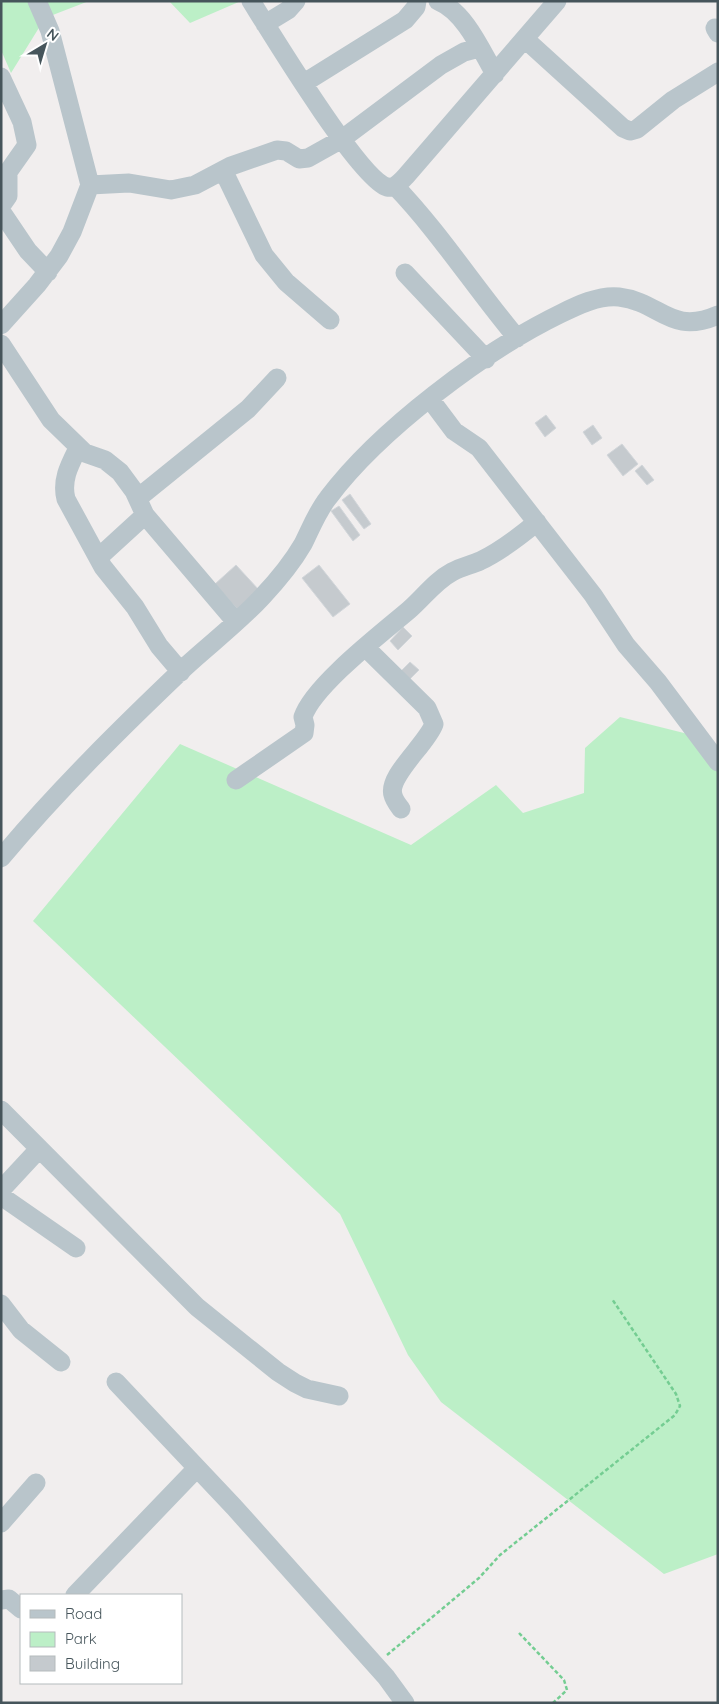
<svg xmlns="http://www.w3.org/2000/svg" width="719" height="1704" font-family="Quicksand,sans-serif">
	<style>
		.green { fill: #bcefc7 }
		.building { fill: #c5cace; stroke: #d2d6da }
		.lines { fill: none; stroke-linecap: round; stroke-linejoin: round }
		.path { stroke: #74cd92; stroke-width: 2.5; stroke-dasharray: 4 2.5; stroke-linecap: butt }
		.minor { stroke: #b9c5cb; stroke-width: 19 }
	</style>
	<rect width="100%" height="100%" fill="#f1eeee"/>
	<path class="green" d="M 1,1 L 89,1 L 45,18 L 11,73 L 1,50 Z
		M 169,1 L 241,1 L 190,23 Z
		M 620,717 L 688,734 L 718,768 L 718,1554 L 664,1574 L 441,1402 L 408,1355 L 340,1214 L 33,921 L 180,744 L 411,845 L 496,785 L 523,813 L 584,793 L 585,748 Z"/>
	<path class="building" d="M 546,415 L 556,428 L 545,437 L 535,423 Z
		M 593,425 L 602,438 L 592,445 L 583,432 Z
		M 622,444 L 638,464 L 623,476 L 607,455 Z
		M 642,465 L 654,480 L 647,485 L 635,471 Z
		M 350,494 L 371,524 L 364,529 L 342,500 Z
		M 339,506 L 360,535 L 353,541 L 331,511 Z
		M 236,565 L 259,590 L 238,610 L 215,584 Z
		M 319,565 L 350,604 L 333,617 L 302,578 Z
		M 403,627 L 412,636 L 398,650 L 390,641 Z
		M 410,662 L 419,670 L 405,684 L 396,676 Z"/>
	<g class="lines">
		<path class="path" d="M 519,1633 L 564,1680 L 567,1690 L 553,1703
			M 387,1655 L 479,1578 L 500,1555 L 675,1415 L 680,1406 L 676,1394 L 612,1299"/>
		<path class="minor" d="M 251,1 C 271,33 359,178 387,187 C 395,189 401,181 406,176 L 557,1
			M 438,1 C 465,12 481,50 495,74
			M 265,24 L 288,10 L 296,1
			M 715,28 L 718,33
			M 525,39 L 623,128 L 630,131 L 637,129 L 673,100 L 718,72
			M 1,77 L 22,122 L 27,145 L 8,172 L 8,196 L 1,206
			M 304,83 L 405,20 L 416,7 L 417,1
			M 223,170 L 264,255 L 286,282 L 330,320
			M 90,185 L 129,183 L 171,190 L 195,185 L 231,166 L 277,150 L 286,151 L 299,159 L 308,158 L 342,139 L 441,65 L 464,52 L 479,48
			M 395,186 C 440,233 475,288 517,338
			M 1,211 L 28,251 L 48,272
			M 405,273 L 486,359
			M 1,325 L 37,285 L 59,256 L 72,232 L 90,185 L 50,31 L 37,1
			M 1,344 L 51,420 L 85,453 L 105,460 L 120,472 L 134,491 L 145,515 L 236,622
			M 430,399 L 454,431 L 479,448 L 593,595 L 626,645 L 658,682 L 718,762
			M 78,448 C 70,464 61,480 66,499 L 103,567 L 135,607 L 159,646 L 181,672
			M 138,498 L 248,409 L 277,378
			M 98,558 L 145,515
			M 365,647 L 427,708 L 434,724 C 427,744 387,776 393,795 C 394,800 398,805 401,809
			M 236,780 L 304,733 L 305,725 L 303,717 C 313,686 382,633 409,610 C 423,598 435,581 452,572 C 461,567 471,565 480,561 C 501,551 519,537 537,522
			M 1,858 C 57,791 121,728 184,668 C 210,644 238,623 262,597 C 277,581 292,563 303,544 C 311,528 317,512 328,498 C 379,430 484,351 560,314 C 578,305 599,295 619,297 C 661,302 670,336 718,315
			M 1,1110 L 197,1307 L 278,1372 L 295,1383 L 307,1389 L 339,1396
			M 1,1190 L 39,1149
			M 1,1196 L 76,1248
			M 1,1304 L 21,1330 L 61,1362
			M 116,1382 L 234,1507 L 386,1677 L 405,1703
			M 1,1523 L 36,1483
			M 75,1595 L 197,1468
			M 1,1600 L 9,1599 L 21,1609"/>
	</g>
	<rect width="719" height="1704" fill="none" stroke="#46555b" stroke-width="5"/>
	<rect x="20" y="1594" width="162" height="90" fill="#ffffff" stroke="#b5bbbd"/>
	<rect x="30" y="1610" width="25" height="8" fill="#b9c5cb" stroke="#b5bbbd"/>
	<text x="65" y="1619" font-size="15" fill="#46555b">Road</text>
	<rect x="30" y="1632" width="25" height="15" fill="#bcefc7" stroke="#b5bbbd"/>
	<text x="65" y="1644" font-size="15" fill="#46555b">Park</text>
	<rect x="30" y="1656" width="25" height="15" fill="#c5cace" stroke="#b5bbbd"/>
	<text x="65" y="1669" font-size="15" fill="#46555b">Building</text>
	<g transform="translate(45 45) rotate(38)" stroke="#ffffff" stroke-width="4" paint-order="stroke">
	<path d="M0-4L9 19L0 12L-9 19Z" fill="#46555b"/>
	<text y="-8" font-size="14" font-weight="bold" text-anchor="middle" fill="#46555b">N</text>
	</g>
</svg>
